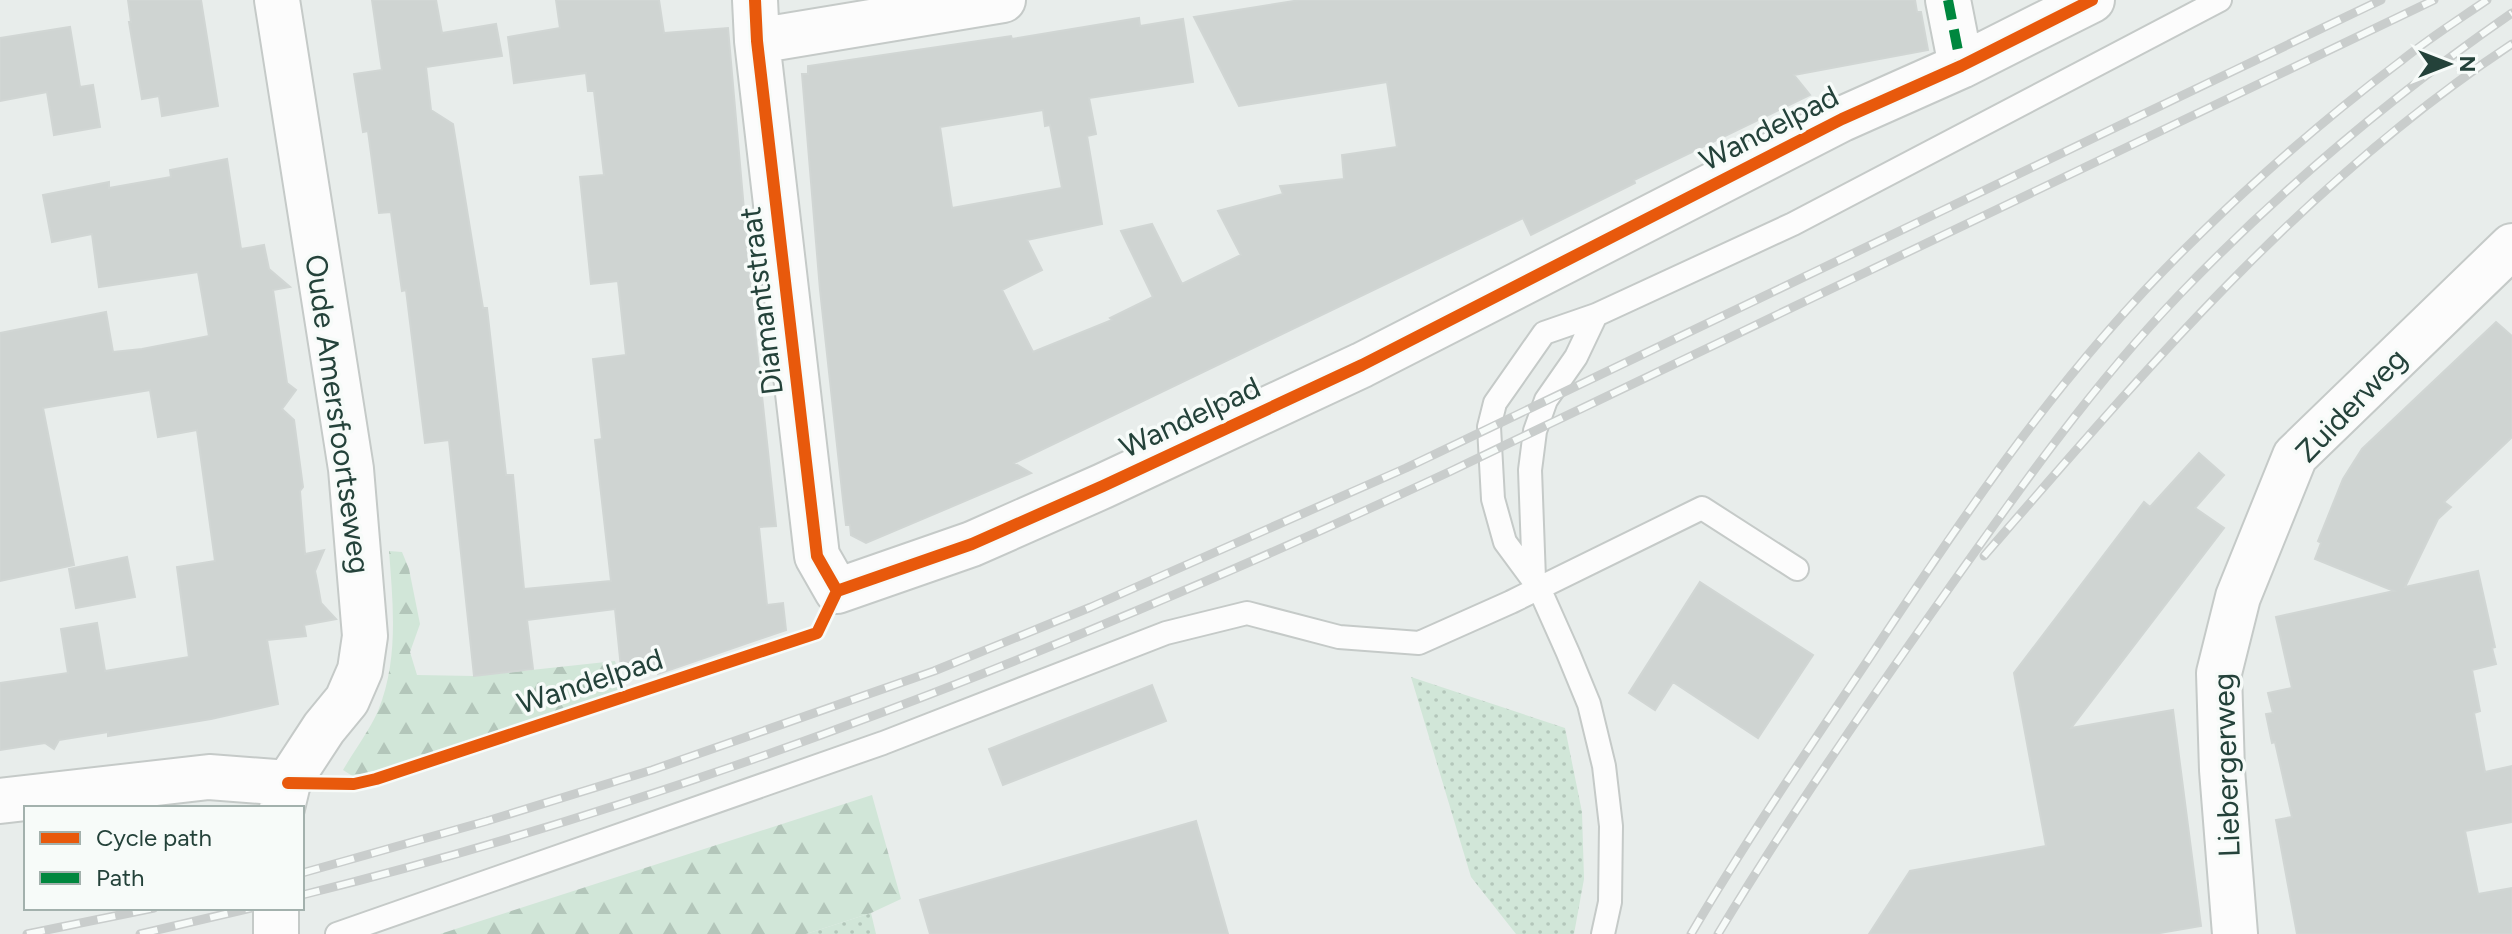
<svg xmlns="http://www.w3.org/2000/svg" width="2512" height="934" font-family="Figtree,sans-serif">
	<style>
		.grass { fill: url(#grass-dots) }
		.forest { fill: url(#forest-firs) }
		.building { fill: #cfd4d2; stroke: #d1d6d4; stroke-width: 2; fill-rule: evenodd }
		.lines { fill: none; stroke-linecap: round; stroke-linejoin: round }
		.service-casing { stroke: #c5cac8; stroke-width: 26 }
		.minor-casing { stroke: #c5cac8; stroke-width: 48 }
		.service { stroke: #fcfcfc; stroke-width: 22 }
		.minor { stroke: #fcfcfc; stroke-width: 44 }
		.rail-casing { stroke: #c9cdcc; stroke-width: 9 }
		.rail { stroke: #f7fbf9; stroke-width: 6; stroke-dasharray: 18; stroke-linecap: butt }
		.quiet { stroke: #00873e; stroke-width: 10; stroke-dasharray: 20 10; stroke-linecap: butt }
		.cycleway-casing { stroke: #f7fbf9; stroke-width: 17 }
		.cycleway { stroke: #e8590c; stroke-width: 12 }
		.labels { text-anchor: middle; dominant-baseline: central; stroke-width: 7; stroke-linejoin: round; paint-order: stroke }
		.street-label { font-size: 30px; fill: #24423a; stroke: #f7fbf9 }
	</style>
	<defs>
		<pattern id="grass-dots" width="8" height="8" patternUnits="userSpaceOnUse" patternTransform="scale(2)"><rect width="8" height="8" fill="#d1e6d8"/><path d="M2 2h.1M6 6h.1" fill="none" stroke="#b3c6ba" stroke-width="1.8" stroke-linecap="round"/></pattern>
		<pattern id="forest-firs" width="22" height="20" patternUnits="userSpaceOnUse" patternTransform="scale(2)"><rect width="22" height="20" fill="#d1e6d8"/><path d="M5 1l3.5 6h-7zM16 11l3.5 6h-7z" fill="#b3c6ba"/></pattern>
	</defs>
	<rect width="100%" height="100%" fill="#e8edeb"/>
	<path class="grass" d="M 1411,677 L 1565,728 L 1582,812 L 1584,879 L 1574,934 L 1516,934 L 1471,877 Z
		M 871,913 L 876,934 L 806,934 Z"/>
	<path class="forest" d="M 389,551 L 402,552 L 409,569 L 420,624 L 410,652 L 417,675 L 474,676 L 615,661 L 623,689 L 486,738 L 354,777 L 343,770 C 354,751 369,731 378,711 C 399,660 393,604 389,551 Z
		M 872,795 L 901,899 L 871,913 L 806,934 L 440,934 Z"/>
	<path class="building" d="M 128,0 L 201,0 L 218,106 L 162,116 L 159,96 L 142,99 L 129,22 L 131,22 Z
		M 372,0 L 436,0 L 442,33 L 496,24 L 502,56 L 426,67 L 431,110 L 453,124 L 483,308 L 487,308 L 506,475 L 513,475 L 524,589 L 611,581 L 595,440 L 602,439 L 593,359 L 626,355 L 618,281 L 591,284 L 580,177 L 604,175 L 594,91 L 588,91 L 586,73 L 514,83 L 508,37 L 560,28 L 556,0 L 659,0 L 664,33 L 728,28 L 753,312 L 776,526 L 759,527 L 767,605 L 783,603 L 786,630 L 658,674 L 657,665 L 621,668 L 615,609 L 527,620 L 533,669 L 474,676 L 449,440 L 425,443 L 406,290 L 402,291 L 391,212 L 379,213 L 368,131 L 363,132 L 354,74 L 382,70 Z
		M 1300,0 L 1915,0 L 1917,12 L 1921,12 L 1928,50 L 1794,75 L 1810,95 L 1634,180 L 1635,183 L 1531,235 L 1523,218 L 1014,463 L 1031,473 L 866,543 L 851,535 L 850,525 L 846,525 L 843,500 L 820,290 L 802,74 L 808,74 L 808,66 L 1011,36 L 1012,39 L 1139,18 L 1140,26 L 1183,19 L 1193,82 L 1089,98 L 1096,134 L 1087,136 L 1102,224 L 1027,240 L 1042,270 L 1002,290 L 1033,352 L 1112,320 L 1110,318 L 1153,297 L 1121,231 L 1152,224 L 1182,284 L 1241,255 L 1218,211 L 1283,194 L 1280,186 L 1344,179 L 1342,155 L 1397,147 L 1387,82 L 1239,106 L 1194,17 ZM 1043,110 L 1045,126 L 1050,125 L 1062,188 L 952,208 L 940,127 Z
		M 70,27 L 80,87 L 93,85 L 100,127 L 54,135 L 47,92 L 0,101 L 0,38 Z
		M 227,159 L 241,249 L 264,245 L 269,269 L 290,287 L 273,290 L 287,383 L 296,390 L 282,409 L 294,420 L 303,487 L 300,491 L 305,554 L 324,550 L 315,571 L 318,586 L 321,603 L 336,619 L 304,625 L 306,636 L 267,640 L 278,704 L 211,719 L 108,736 L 108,732 L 59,740 L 54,749 L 45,743 L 0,750 L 0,683 L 68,673 L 61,629 L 97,623 L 105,671 L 189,657 L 177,567 L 215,561 L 197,430 L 158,437 L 150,390 L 43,408 L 74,565 L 0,581 L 0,333 L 106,312 L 113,352 L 142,349 L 209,336 L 198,272 L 99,287 L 92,234 L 52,242 L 43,195 L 109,182 L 109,188 L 171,177 L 170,170 Z
		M 2496,322 L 2512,336 L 2512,437 L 2444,502 L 2451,507 L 2438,519 L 2405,587 L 2478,571 L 2495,647 L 2492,648 L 2496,664 L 2472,670 L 2480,711 L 2474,713 L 2485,772 L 2512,766 L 2512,822 L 2465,831 L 2478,894 L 2512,888 L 2512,934 L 2297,934 L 2276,820 L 2292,817 L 2275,742 L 2272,743 L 2266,714 L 2273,713 L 2268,693 L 2292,688 L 2276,617 L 2394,591 L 2315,559 L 2321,543 L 2318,541 L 2343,479 L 2362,449 Z
		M 2199,453 L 2224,475 L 2195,508 L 2224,528 L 2071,728 L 2173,710 L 2201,926 L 2154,934 L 1869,934 L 1910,871 L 2046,846 L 2014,673 L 2144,502 L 2150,507 Z
		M 127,557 L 135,597 L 76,608 L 69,569 Z
		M 1700,582 L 1813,655 L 1758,738 L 1673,682 L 1655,710 L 1629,693 Z
		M 1152,685 L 1166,721 L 1003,785 L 989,749 Z
		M 1196,821 L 1228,934 L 930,934 L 920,900 Z"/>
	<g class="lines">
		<g class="service-casing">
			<path id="service" d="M 1534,579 L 1530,470 L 1535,431 L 1546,400 L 1576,357 L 1596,315
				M 337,934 L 883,743 L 1166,633 L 1247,613 L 1339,637 L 1419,643 L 1511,602 L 1702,508 L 1797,569
				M 1603,934 L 1610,902 L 1611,826 L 1604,766 L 1589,704 L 1568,653 L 1539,588 L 1505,542 L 1493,499 L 1489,427 L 1495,403 L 1544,333 L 1596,315 L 1793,224 L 2220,0"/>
		</g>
		<g class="minor-casing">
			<path id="minor" d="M 277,0 L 351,469 L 365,636 L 360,670 L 347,700 L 324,728 L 288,783 L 282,808
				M 755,0 L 757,41 L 817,556 L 837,591 L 972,544 L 1103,486 L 1362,365 L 1842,119 L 1961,66 L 2092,0
				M 1948,0 L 1961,66
				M 757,41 L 1003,0
				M 0,801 L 209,777 L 288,783
				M 276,908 L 276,934
				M 2235,934 L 2222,770 L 2219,673 L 2238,597 L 2295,456 L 2512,246"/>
		</g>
		<use href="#service" class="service"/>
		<use href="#minor" class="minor"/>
		<g class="rail-casing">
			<path id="rail" d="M 1984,556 C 2145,370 2305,181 2512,44
				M 302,873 L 487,821 L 652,770 L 934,671 L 1091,607 L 1406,468 L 2381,0
				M 302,895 C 698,797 1079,644 1449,472 L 2434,0
				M 27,934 L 154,908
				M 140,934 L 251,908
				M 1691,934 C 1747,839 1809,748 1870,657 C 1967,510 2067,363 2194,240 C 2259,176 2328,116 2401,61 C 2428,39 2458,20 2487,0
				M 1718,934 C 1787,820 1863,710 1940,601 C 2015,495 2089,389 2179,295 C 2280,190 2392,96 2512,13"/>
		</g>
		<use href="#rail" class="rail"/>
		<path class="quiet" d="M 1948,0 L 1961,66"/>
		<g class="cycleway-casing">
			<path id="cycleway" d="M 755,0 L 757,41 L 817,556 L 837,591
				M 288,783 L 354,784 L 376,779 L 817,633 L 837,591 L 972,544 L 1103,486 L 1362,365 L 1842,119 L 1961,66 L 2092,0"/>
		</g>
		<use href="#cycleway" class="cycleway"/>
	</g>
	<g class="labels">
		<g class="street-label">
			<text transform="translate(1769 128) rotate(-27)">Wandelpad</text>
			<text transform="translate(761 301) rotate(-97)">Diamantstraat</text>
			<text transform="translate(2351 405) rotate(-46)">Zuiderweg</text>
			<text transform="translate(338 414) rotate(82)">Oude Amersfoortseweg</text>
			<text transform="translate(1190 417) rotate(-25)">Wandelpad</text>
			<text transform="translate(590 681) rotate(-18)">Wandelpad</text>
			<text transform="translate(2226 765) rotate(-92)">Liebergerweg</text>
		</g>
	</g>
	<rect x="24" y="806" width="280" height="104" fill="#f7fbf9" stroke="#a3b1ad" stroke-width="2"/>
	<rect x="40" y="832" width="40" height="12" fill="#e8590c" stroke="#a3b1ad" stroke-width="2"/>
	<text x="96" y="846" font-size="24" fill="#24423a">Cycle path</text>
	<rect x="40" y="872" width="40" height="12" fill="#00873e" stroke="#a3b1ad" stroke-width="2"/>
	<text x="96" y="886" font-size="24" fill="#24423a">Path</text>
	<g transform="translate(2448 64) rotate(90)" stroke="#f7fbf9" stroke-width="6" paint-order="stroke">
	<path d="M0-6L14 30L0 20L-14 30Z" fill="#24423a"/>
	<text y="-12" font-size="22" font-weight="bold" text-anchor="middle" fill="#24423a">N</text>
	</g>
</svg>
